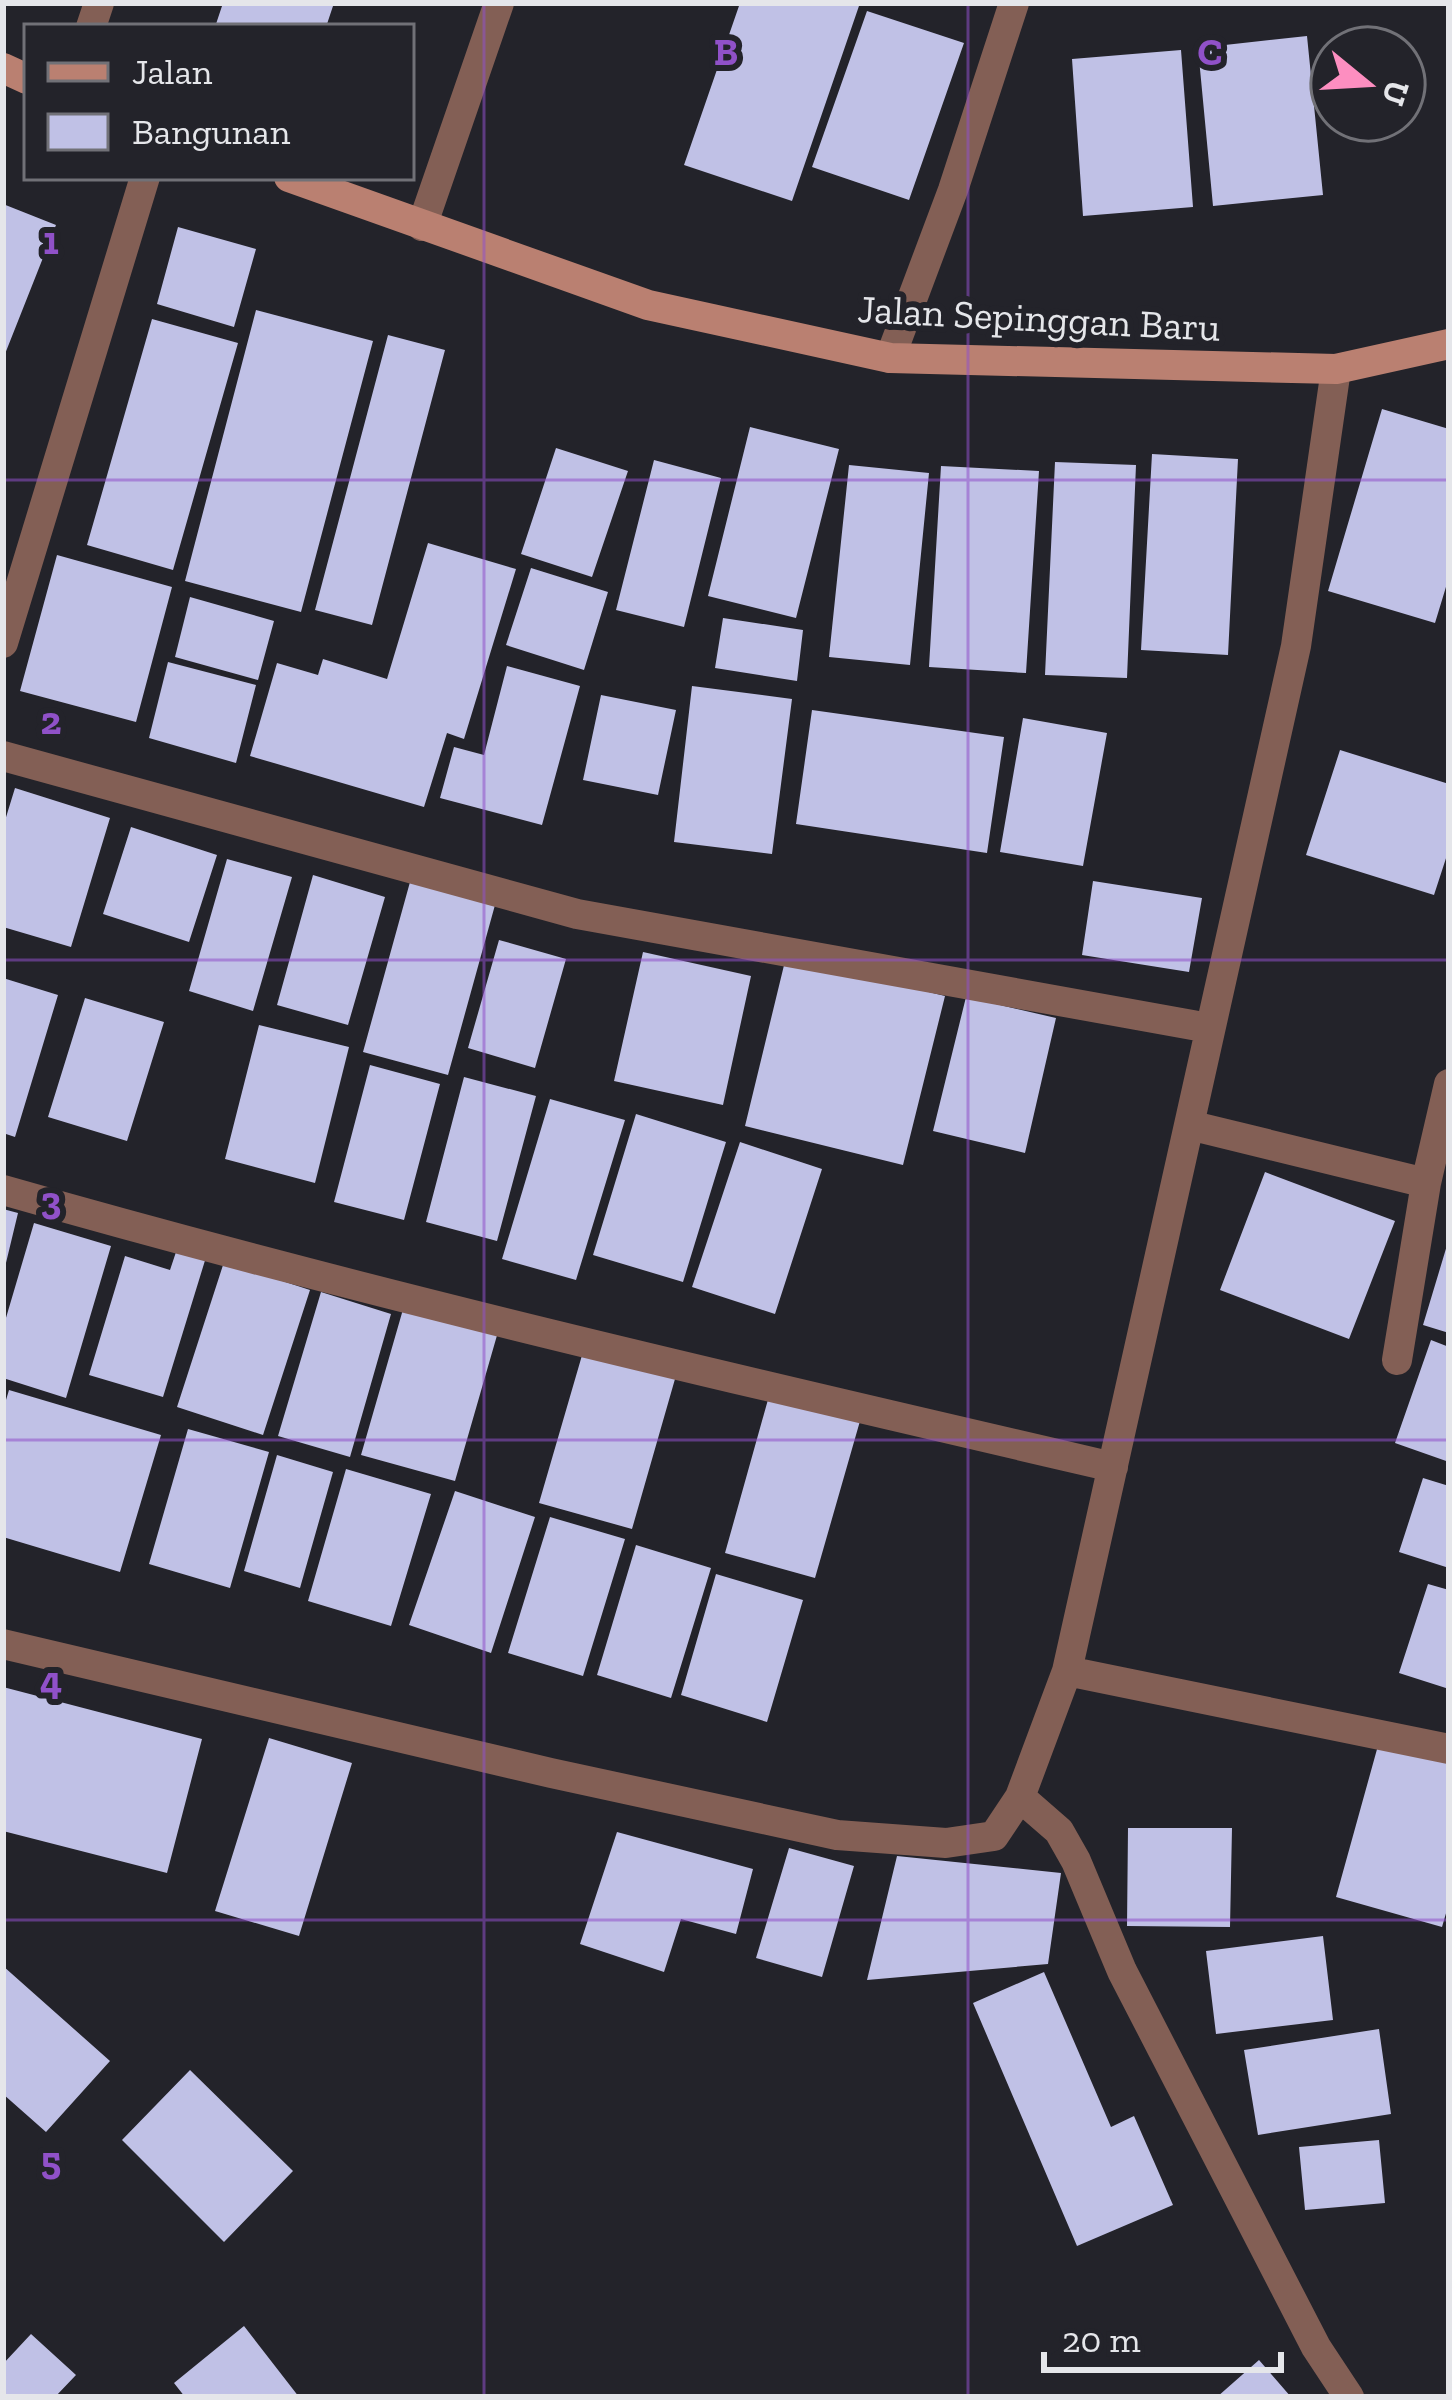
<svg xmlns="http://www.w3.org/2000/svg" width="1452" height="2400" font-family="'Zilla Slab',serif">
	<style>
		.building { fill: #c0c1e6 }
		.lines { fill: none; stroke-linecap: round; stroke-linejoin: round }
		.street { stroke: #835f55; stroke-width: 30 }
		.secondary { stroke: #ba8071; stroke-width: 30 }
		.grid { fill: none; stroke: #9051c8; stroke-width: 3; stroke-opacity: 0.55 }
		.labels { text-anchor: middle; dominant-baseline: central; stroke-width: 12; stroke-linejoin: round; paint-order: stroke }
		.street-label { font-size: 39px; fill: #e5e6ea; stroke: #23232a }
		.grid-label { font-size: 39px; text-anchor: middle; font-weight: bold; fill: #9051c8; stroke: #23232a; stroke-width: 12; stroke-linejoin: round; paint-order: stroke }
	</style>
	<rect width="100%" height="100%" fill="#23232a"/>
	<path class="building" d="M 223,3 L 334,3 L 326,27 L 215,27 Z
		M 740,3 L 860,3 L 792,201 L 684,165 Z
		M 867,11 L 964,43 L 909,200 L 812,167 Z
		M 1307,36 L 1323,195 L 1213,206 L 1198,48 Z
		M 1181,50 L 1193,207 L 1083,216 L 1072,59 Z
		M 3,204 L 56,225 L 3,359 Z
		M 178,227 L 256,249 L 234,327 L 157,304 Z
		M 256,310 L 373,341 L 301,612 L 185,581 Z
		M 152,319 L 238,343 L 173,570 L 87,545 Z
		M 388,335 L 445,350 L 372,625 L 315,610 Z
		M 1382,409 L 1449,429 L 1449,577 L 1435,623 L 1328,591 Z
		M 750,427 L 839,449 L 796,618 L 708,596 Z
		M 556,448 L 628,471 L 592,577 L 521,554 Z
		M 1152,454 L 1238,459 L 1228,655 L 1141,650 Z
		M 654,460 L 721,478 L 684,627 L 616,610 Z
		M 1055,462 L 1136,465 L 1127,678 L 1045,675 Z
		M 849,465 L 929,473 L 910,665 L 829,657 Z
		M 941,466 L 1039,471 L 1026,673 L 929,667 Z
		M 428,543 L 516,569 L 464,739 L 447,733 L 424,807 L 250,756 L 277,663 L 318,675 L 323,659 L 387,679 Z
		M 57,555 L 172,587 L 136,722 L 20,691 Z
		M 531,568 L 608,592 L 584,670 L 506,645 Z
		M 190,597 L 274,621 L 258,680 L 175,657 Z
		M 723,618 L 803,630 L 797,681 L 715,668 Z
		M 168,662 L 256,685 L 236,763 L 149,738 Z
		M 507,666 L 580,686 L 542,825 L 440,798 L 454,747 L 484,755 Z
		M 692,686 L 792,699 L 772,854 L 674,842 Z
		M 601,695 L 676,710 L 658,795 L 583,780 Z
		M 812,710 L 1004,737 L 987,853 L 796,824 Z
		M 1023,718 L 1107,733 L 1083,866 L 1000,852 Z
		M 1340,750 L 1449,784 L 1449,849 L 1434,895 L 1306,855 Z
		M 15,788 L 110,818 L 71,947 L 3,927 L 3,827 Z
		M 131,827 L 217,855 L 189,942 L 103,914 Z
		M 227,859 L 292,877 L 253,1011 L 189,991 Z
		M 313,875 L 385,897 L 348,1025 L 277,1005 Z
		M 1093,881 L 1202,898 L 1189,972 L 1082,955 Z
		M 410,882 L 495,905 L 448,1075 L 363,1052 Z
		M 499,940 L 566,959 L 535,1068 L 468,1048 Z
		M 643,952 L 751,976 L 723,1105 L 614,1081 Z
		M 786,957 L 945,996 L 903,1165 L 745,1126 Z
		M 3,978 L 58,995 L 15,1137 L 3,1133 Z
		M 966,997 L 1056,1018 L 1025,1153 L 933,1131 Z
		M 85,998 L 164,1022 L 127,1141 L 48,1117 Z
		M 259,1025 L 349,1047 L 315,1183 L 225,1159 Z
		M 370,1065 L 440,1084 L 404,1220 L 334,1202 Z
		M 464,1077 L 536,1096 L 497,1241 L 426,1222 Z
		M 550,1099 L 625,1120 L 576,1280 L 502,1259 Z
		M 636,1114 L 726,1142 L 683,1282 L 593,1255 Z
		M 740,1142 L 822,1169 L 775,1314 L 692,1287 Z
		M 1265,1172 L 1395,1221 L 1349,1339 L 1220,1290 Z
		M 3,1209 L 18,1213 L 5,1267 L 3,1266 Z
		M 34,1223 L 111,1246 L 66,1398 L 3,1378 L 3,1328 Z
		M 1448,1242 L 1449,1242 L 1449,1333 L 1423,1325 Z
		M 178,1246 L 207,1254 L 163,1397 L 89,1375 L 125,1256 L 170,1270 Z
		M 224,1262 L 310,1290 L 263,1435 L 177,1407 Z
		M 321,1292 L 391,1314 L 350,1457 L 278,1436 Z
		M 406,1299 L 500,1325 L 455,1481 L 361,1455 Z
		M 1431,1340 L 1449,1347 L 1449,1462 L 1395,1443 Z
		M 585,1345 L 677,1372 L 632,1529 L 539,1503 Z
		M 9,1390 L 161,1435 L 120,1572 L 3,1537 L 3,1410 Z
		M 769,1396 L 860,1421 L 815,1578 L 725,1553 Z
		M 188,1429 L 269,1452 L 230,1588 L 149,1564 Z
		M 277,1455 L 333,1472 L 300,1588 L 244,1571 Z
		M 346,1469 L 431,1494 L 391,1626 L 308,1601 Z
		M 1423,1478 L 1449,1486 L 1449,1568 L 1399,1552 Z
		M 455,1491 L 535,1517 L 491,1653 L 409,1625 Z
		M 550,1517 L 625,1539 L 583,1676 L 508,1653 Z
		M 636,1545 L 711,1568 L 671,1698 L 597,1675 Z
		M 716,1574 L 803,1600 L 767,1722 L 681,1695 Z
		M 1428,1584 L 1449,1590 L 1449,1689 L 1399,1673 Z
		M 3,1687 L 202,1739 L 167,1873 L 3,1831 Z
		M 269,1738 L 352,1763 L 299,1936 L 215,1911 Z
		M 1379,1742 L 1449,1762 L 1449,1903 L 1442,1927 L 1336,1897 Z
		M 1128,1828 L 1232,1828 L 1230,1927 L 1127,1926 Z
		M 617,1832 L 753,1869 L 736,1934 L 681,1919 L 664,1972 L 580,1944 Z
		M 789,1848 L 854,1866 L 822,1977 L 756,1958 Z
		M 897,1856 L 1061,1873 L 1048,1964 L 867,1980 Z
		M 1323,1936 L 1333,2020 L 1216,2034 L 1206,1951 Z
		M 3,1966 L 110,2061 L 46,2132 L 3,2094 Z
		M 1044,1972 L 1111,2127 L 1134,2116 L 1173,2205 L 1077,2246 L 973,2003 Z
		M 1379,2029 L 1391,2114 L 1258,2135 L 1244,2050 Z
		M 190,2070 L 293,2171 L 224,2242 L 122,2140 Z
		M 1379,2140 L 1385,2203 L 1305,2210 L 1299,2147 Z
		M 244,2326 L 299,2397 L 185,2397 L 174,2383 Z
		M 31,2334 L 76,2375 L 55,2397 L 3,2397 L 3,2364 Z
		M 1259,2360 L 1291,2397 L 1217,2397 Z"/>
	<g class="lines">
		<path class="street" d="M 91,27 L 99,3
			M 422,226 L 499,3
			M 890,358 L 953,190 L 1014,3
			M 3,643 L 145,177
			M 3,756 L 577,914 L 1209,1028
			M 1189,1125 L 1426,1183
			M 3,1190 C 370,1295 742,1381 1113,1467
			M 1397,1360 L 1426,1183 L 1449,1084
			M 3,1644 L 551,1773 L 837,1835 L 946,1843 L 994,1836 L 1020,1797 L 1067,1671 L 1296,646 L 1336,369
			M 1067,1671 L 1449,1749
			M 1020,1797 L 1059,1831 L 1076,1861 L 1122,1971 L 1316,2347 L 1349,2397"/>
		<path class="secondary" d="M 3,68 L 27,79
			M 289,177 L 648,305 L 890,358 L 1336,369 L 1449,344"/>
	</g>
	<path class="grid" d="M 484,3 L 484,2397M 968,3 L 968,2397M 3,480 L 1449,480M 3,960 L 1449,960M 3,1440 L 1449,1440M 3,1920 L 1449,1920"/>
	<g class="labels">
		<g class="street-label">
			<text transform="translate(1039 318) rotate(3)">Jalan Sepinggan Baru</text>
		</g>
	</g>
	<g class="grid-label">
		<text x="726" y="65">B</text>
		<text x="1210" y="65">C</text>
		<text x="51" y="254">1</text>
		<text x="51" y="734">2</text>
		<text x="51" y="1214">3</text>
		<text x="51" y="1694">4</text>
		<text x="51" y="2174">5</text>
	</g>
	<rect width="1452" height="2400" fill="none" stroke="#e5e6ea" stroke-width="12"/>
	<rect x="24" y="24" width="390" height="156" fill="#23232a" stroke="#717177" stroke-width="3"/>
	<rect x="48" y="63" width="60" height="18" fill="#ba8071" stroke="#717177" stroke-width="3"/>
	<text x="132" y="84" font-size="36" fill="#e5e6ea">Jalan</text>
	<rect x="48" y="114" width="60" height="36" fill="#c0c1e6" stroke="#717177" stroke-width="3"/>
	<text x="132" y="144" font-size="36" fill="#e5e6ea">Bangunan</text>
	<g transform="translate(1368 84) rotate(108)"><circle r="57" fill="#23232a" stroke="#717177" stroke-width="3"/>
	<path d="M0-9L21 45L0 30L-21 45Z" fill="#fd8ec0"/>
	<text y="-18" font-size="33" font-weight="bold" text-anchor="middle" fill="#e5e6ea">U</text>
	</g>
	<path d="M1044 2352v18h237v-18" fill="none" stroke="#e5e6ea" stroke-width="6"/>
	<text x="1062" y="2352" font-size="36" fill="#e5e6ea" stroke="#23232a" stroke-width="9" paint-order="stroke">20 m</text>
</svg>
